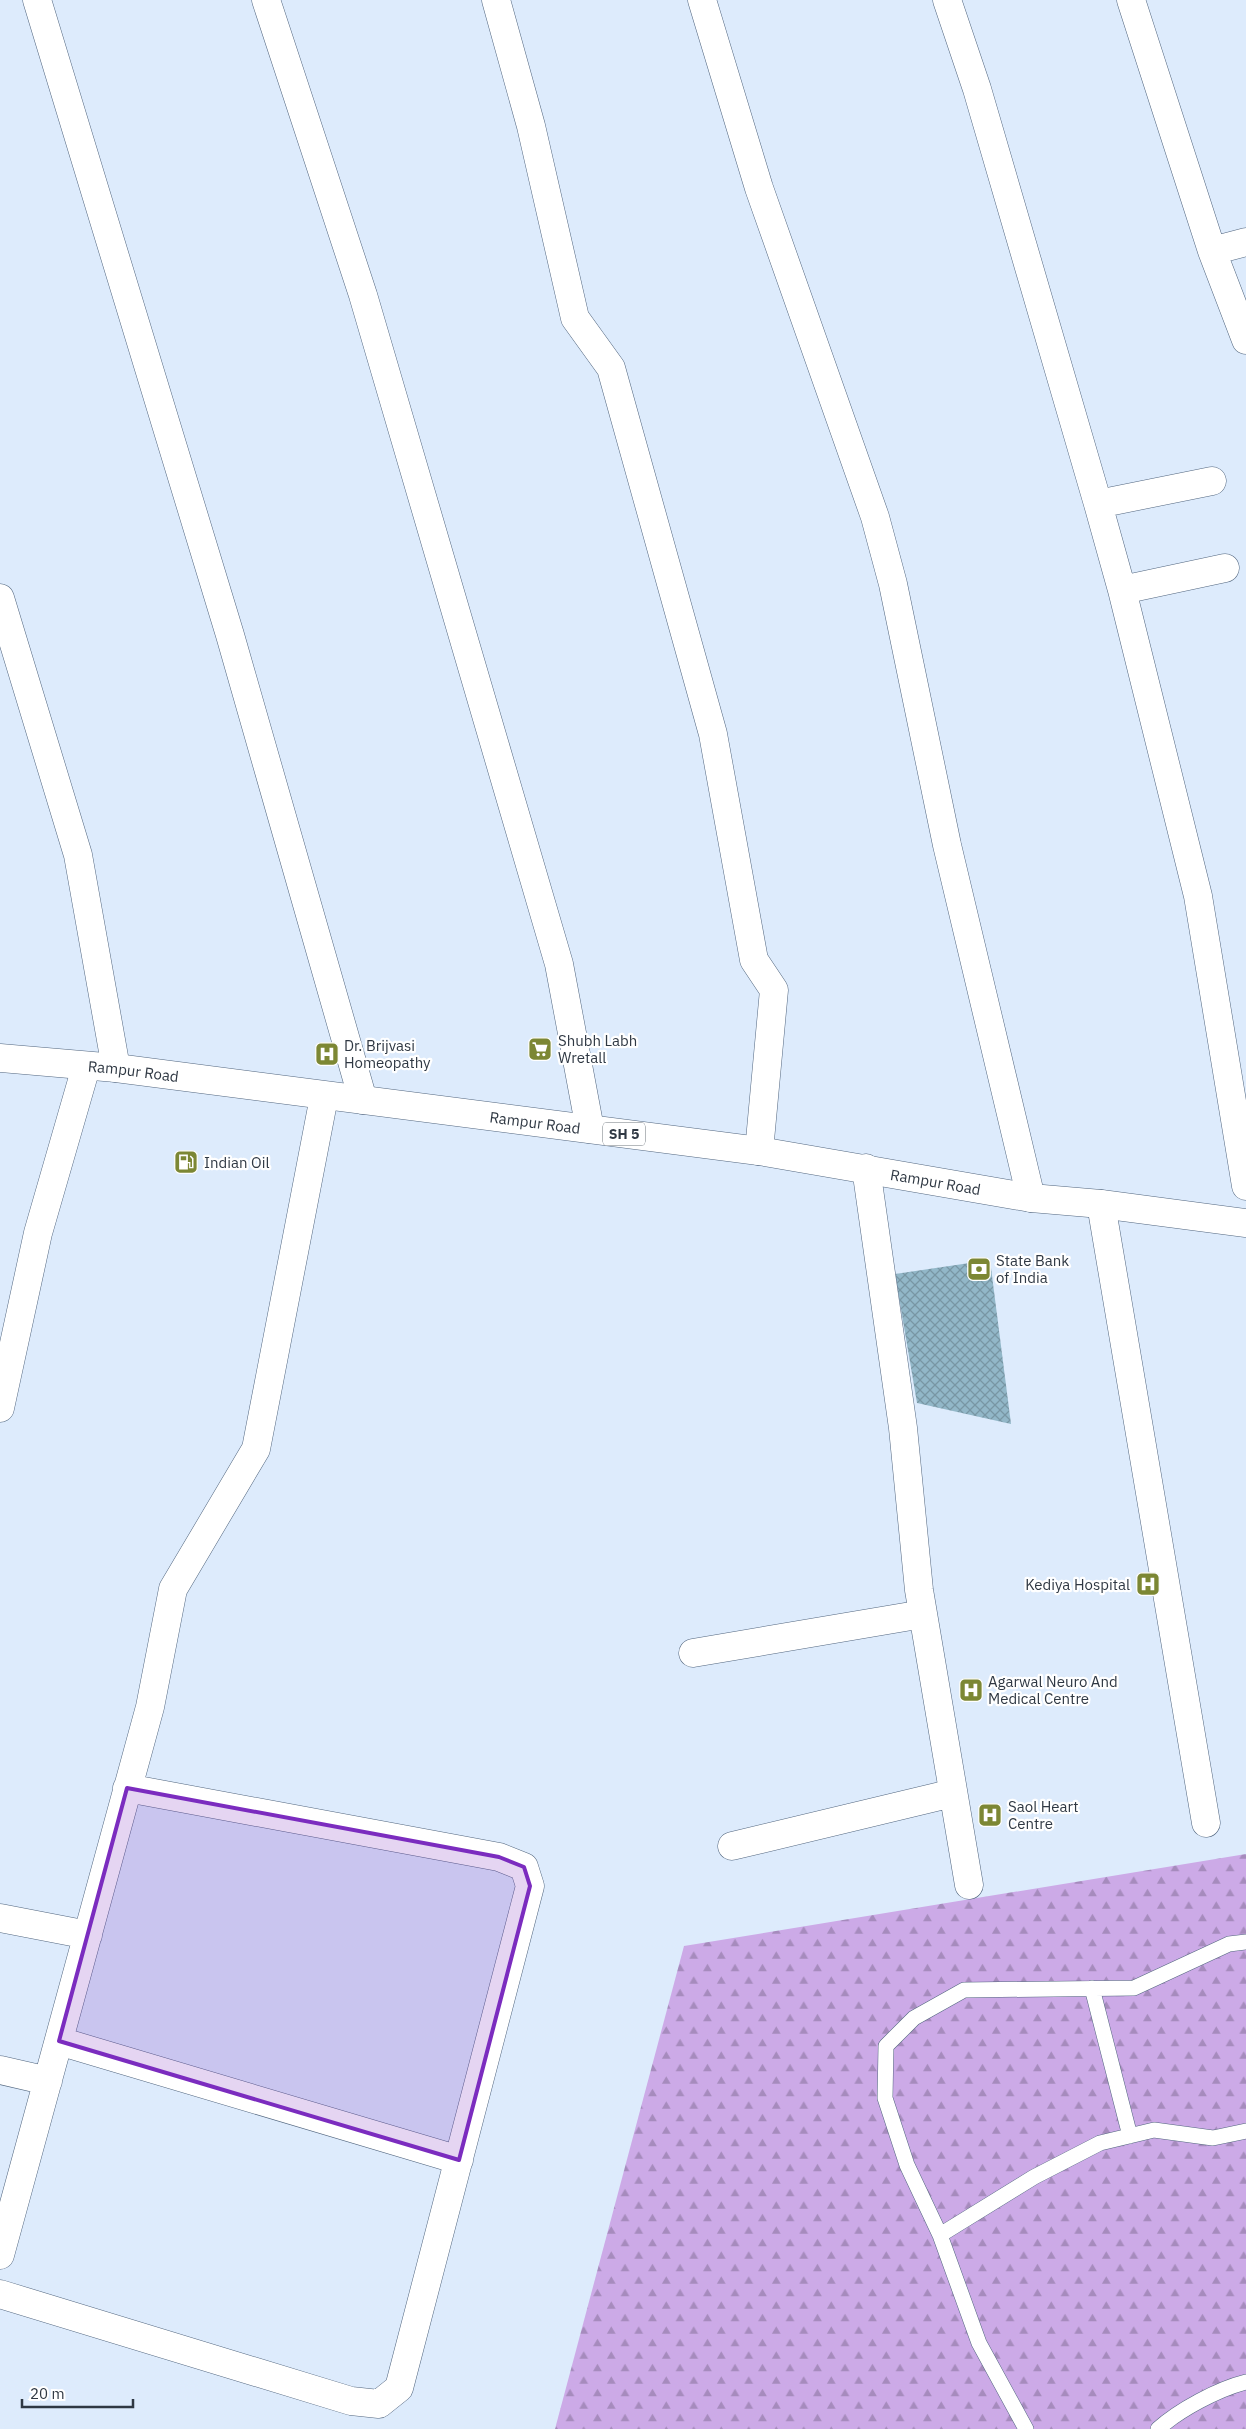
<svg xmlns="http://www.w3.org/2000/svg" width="1246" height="2429" font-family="'IBM Plex Sans',sans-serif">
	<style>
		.forest { fill: url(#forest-firs) }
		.building { fill: url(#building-cross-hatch) }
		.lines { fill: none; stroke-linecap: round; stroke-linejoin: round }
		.service-casing { stroke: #52667f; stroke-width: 16 }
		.minor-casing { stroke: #52667f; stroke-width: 29 }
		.primary-casing { stroke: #52667f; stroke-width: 29 }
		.service { stroke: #fff; stroke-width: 15 }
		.minor { stroke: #fff; stroke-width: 28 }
		.primary { stroke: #fff; stroke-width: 28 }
		.marked { fill: #7b2cbf; fill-opacity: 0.2; stroke: #7b2cbf; stroke-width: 4; stroke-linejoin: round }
		.labels { text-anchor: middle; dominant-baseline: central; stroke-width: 4.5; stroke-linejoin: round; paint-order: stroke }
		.shield { fill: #fff; stroke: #6d747b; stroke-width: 1 }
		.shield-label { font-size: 14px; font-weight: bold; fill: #2f3843 }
		.poi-label { font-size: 15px; fill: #2f3843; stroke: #fff; text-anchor: start }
		.street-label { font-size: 15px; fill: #2f3843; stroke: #fff }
	</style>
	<defs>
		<pattern id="forest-firs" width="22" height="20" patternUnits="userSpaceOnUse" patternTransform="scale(1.25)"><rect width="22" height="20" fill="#ccaae7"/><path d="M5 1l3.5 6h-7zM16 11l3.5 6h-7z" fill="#a68bbd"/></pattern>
		<pattern id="building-cross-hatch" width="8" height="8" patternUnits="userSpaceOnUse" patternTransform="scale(1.25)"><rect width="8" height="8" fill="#92b7c8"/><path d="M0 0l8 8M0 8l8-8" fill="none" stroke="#7896a4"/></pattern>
	</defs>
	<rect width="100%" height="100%" fill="#ddebfc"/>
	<path class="forest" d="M 1246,1854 L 1246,2429 L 555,2429 L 684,1946 Z"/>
	<path class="building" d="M 990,1260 L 1011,1424 L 917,1403 L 895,1274 Z"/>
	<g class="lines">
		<g class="service-casing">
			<path id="service" d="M 1092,1988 L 1130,2136
				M 940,2235 L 907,2165 L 885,2098 L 886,2046 L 914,2018 L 964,1990 L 1134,1988 L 1229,1944 L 1246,1942
				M 1026,2429 L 979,2343 L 940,2235 L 1034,2177 L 1100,2143 L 1154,2130 L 1213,2138 L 1246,2131
				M 1158,2429 C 1179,2410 1218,2389 1246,2382"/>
		</g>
		<g class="minor-casing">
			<path id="minor" d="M 37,0 L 230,635 L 363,1100
				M 266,0 L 363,295 L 559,964 L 590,1129
				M 496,0 L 531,126 L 575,318 L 611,368 L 713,734 L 754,960 L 774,990 L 759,1151
				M 702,0 L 759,188 L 875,517 L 893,584 L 947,845 L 1031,1198
				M 947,0 L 977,89 L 1098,504 L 1122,590 L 1198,896 L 1246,1186
				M 1131,0 L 1212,251 L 1246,340
				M 1212,251 L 1246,242
				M 1098,504 L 1212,481
				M 1122,590 L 1225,568
				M 0,598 L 78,855 L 116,1068
				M 866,1168 L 903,1428 L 919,1590 L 969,1885
				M 1101,1204 L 1206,1823
				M 0,1408 L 38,1233 L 86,1067
				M 693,1653 L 923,1614
				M 732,1846 L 953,1793
				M 0,1918 L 88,1935
				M 59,2041 L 459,2160
				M 0,2070 L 48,2081
				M 0,2255 L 150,1707 L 173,1589 L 256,1449 L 324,1097
				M 0,2294 L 351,2401 L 379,2404 L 399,2388 L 530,1886 L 524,1867 L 499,1857 L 127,1788"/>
		</g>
		<g class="primary-casing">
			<g id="primary">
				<path id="s1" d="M 0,1058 L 116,1068 L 759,1151 L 1031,1198 L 1101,1204 L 1246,1223"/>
			</g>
		</g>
		<use href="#service" class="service"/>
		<use href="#minor" class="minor"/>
		<use href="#primary" class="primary"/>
	</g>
	<path class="marked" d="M 127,1788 L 499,1857 L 524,1867 L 530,1886 L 459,2160 L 59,2041 Z"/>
	<defs>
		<g id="supermarket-square" transform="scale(1.25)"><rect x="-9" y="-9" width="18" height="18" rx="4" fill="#7c8734" stroke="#fff"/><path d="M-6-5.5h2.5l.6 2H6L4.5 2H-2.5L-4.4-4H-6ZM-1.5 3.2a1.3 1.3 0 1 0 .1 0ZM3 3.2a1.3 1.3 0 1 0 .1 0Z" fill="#fff"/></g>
		<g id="hospital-square" transform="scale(1.25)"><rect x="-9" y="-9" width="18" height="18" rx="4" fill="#7c8734" stroke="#fff"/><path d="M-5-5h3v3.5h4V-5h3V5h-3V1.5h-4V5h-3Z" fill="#fff"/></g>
		<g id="fuel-square" transform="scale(1.25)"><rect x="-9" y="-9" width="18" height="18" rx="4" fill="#7c8734" stroke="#fff"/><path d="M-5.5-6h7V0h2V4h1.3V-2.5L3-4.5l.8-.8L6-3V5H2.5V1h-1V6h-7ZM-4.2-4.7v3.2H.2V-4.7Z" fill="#fff"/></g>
		<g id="bank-square" transform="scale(1.25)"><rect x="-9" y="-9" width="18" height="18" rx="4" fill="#7c8734" stroke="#fff"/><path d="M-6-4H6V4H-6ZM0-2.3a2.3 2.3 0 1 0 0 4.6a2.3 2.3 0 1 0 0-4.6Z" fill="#fff"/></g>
	</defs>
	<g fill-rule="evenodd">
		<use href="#supermarket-square" x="540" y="1049"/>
		<use href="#hospital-square" x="327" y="1054"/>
		<use href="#fuel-square" x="186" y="1162"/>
		<use href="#bank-square" x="979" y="1269"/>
		<use href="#hospital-square" x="1148" y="1584"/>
		<use href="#hospital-square" x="971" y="1690"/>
		<use href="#hospital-square" x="990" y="1815"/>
	</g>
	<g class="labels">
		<rect class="shield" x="603" y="1122.5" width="42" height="23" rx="4"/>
		<g class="shield-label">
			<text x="624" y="1134">SH 5</text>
		</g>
		<g class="poi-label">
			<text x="558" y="1040">Shubh Labh<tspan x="558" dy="17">Wretall</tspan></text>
			<text x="344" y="1045">Dr. Brijvasi<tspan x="344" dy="17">Homeopathy</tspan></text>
			<text x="204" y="1162">Indian Oil</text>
			<text x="996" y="1260">State Bank<tspan x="996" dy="17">of India</tspan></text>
			<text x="1130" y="1584" text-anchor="end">Kediya Hospital</text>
			<text x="988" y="1681">Agarwal Neuro And<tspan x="988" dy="17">Medical Centre</tspan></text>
			<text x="1008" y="1806">Saol Heart<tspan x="1008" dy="17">Centre</tspan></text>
		</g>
		<g class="street-label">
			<text stroke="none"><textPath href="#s1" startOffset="134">Rampur Road</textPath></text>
			<text stroke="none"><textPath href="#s1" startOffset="539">Rampur Road</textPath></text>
			<text stroke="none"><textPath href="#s1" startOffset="944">Rampur Road</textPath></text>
		</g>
	</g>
	<path d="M22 2399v8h111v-8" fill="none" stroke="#2f3843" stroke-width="2.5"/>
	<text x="30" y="2399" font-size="15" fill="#2f3843" stroke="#ffffff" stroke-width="4" paint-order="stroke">20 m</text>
</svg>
